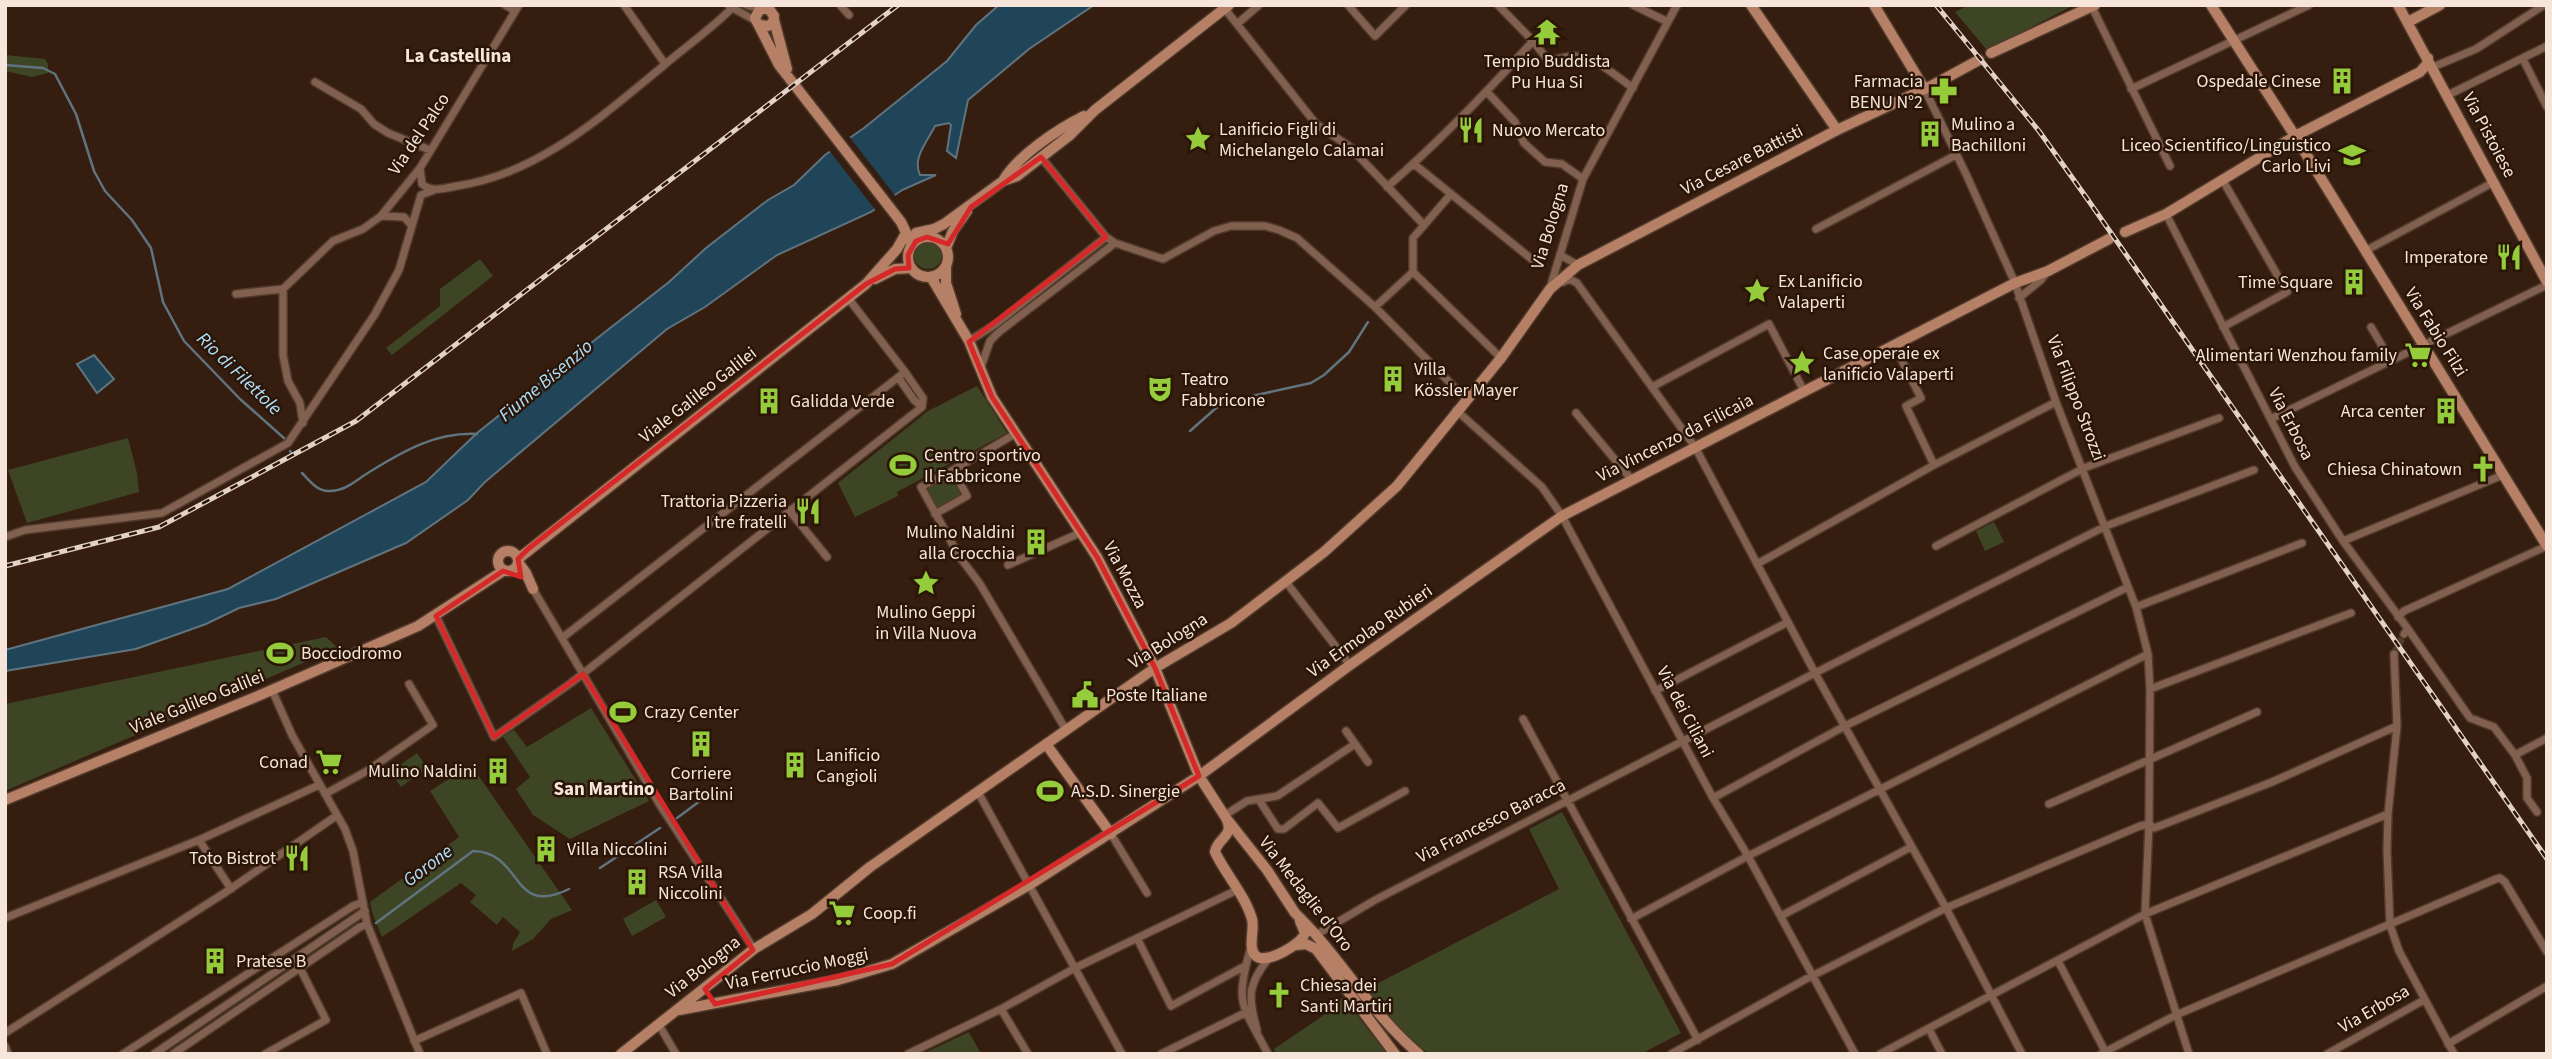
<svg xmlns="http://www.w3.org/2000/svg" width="2552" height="1059" font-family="'Source Sans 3',sans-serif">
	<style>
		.green { fill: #3e4525 }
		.water { fill: #204458; stroke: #60747f; stroke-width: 2 }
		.pier { fill: #351e0f }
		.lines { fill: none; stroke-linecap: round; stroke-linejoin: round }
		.stream { stroke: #60747f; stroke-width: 2.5 }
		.street-tunnel { stroke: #523c2e; stroke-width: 7; stroke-dasharray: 7 3.5; stroke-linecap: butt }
		.street-casing { stroke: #503a2c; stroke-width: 10 }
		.secondary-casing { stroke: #503a2c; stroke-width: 13 }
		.street { stroke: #82604f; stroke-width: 7 }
		.secondary { stroke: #b68066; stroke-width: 10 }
		.rail-casing { stroke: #e1d1c6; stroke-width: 5 }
		.rail { stroke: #2b1506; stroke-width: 2.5; stroke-dasharray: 8; stroke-linecap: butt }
		.marked { fill: none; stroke: #d62828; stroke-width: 5; stroke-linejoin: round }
		.labels { text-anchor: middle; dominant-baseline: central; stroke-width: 5; stroke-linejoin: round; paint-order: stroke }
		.poi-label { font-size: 18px; fill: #f5e5db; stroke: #2b1506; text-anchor: start }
		.street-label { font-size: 18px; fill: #f5e5db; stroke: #2b1506 }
		.neighbourhood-label { font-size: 19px; font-weight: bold; fill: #f5e5db; stroke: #2b1506 }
		.water-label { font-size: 19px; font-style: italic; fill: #ade0ff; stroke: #2b1506 }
	</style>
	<rect width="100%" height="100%" fill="#351e0f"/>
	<path class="green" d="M 1969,5 L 2074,5 L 1987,50 L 1955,12 Z
		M 5,55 L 45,59 L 48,64 L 48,73 L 32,77 L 5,71 Z
		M914 255a14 14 0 1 1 28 0a14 14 0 1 1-28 0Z
		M 480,259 L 493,276 L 392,355 L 386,348 L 440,306 L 440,289 Z
		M 977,386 L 1007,433 L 897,492 L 898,496 L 855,517 L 838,483 L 928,411 Z
		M 128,438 L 137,473 L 139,492 L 27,523 L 8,470 Z
		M 952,474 L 962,495 L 937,508 L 926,488 Z
		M 1994,522 L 2004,542 L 1985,551 L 1976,531 Z
		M 326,637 L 338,648 L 5,791 L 5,704 Z
		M 591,708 L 649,801 L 570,839 L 533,815 L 516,789 L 530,777 L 502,735 L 514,730 L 527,747 Z
		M 417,753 L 427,768 L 401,787 L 390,772 Z
		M 471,765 L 572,910 L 551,919 L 533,939 L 512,951 L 513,944 L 520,932 L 503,917 L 497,925 L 470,902 L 476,895 L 461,883 L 382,937 L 373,915 L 370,902 L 459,837 L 430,791 Z
		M 1562,812 L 1681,1033 L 1641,1054 L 1429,1054 L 1404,1033 L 1365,990 L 1559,889 L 1529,829 Z
		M 656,900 L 666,917 L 632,936 L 623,919 Z
		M 1343,997 L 1387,1054 L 1276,1054 L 1274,1049 L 1321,1017 Z
		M 969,1032 L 981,1054 L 922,1054 Z"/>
	<path class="water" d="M 999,5 L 1094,5 L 1029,49 L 968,100 L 956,158 L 947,151 L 951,125 L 949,123 L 935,126 C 927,142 912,158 920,175 L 936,175 L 902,190 L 871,212 L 777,255 L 705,307 L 667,329 L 485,482 L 468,500 L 406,543 L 276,599 L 239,608 L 206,624 L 136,649 L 5,671 L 5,650 L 228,589 L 426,482 L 477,433 L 522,397 L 669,282 L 706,248 L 768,200 L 794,185 L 825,155 L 864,128 L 947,61 L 976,25 Z
		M 94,355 L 114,379 L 97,393 L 77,364 Z"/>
	<path class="pier" d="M 848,135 L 897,198 L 877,212 L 828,149 Z"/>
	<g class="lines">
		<path class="stream" d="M 5,65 L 43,68 L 55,74 L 76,114 L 94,171 L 105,191 L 132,220 L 151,248 L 163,302 L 184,341 L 240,399 L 285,439
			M 1190,431 L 1216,408 L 1234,400 L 1311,383 L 1324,375 L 1349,352 L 1368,322
			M 290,451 L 292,454
			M 302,473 C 310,481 317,491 328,491 C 346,492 357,479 371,471 C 405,450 437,432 477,434
			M 677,818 L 708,795
			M 600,868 L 660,828
			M 376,923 L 473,851 C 524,852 510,918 569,889"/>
		<path class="street-tunnel" d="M 2394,654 L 2404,634"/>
		<g class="street-casing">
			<path id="street" d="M 505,5 L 515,11
				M 624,5 L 665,64
				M 746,5 L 760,9
				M 840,5 L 849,15
				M 1348,5 L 1375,36 L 1406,5
				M 1633,5 L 1668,22
				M 729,6 L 756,21
				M 2092,7 L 2170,166
				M 1225,9 L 1316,124 L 1350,147 L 1423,224
				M 1237,24 L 1259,5
				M 1533,41 L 1547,59 C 1557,61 1565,56 1575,56 C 1597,58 1616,76 1633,88
				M 2523,59 L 2547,107
				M 2433,67 L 2476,49 L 2544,5
				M 315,82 L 361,109 L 374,124 L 388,133 L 430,150
				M 1924,88 L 1966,174 L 2015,283 L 2056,402 L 2136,607 L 2148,654 L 2150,689 L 2149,824 L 2145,914 L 2189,1054
				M 2131,89 L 2309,5
				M 1487,92 L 1515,122 L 1524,143 L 1545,162 L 1562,164 L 1583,179
				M 2448,95 L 2547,46
				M 1041,157 L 1106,237 L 1115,243 L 1163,259 L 1214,231 L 1231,226 L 1265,226 L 1279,230 L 1297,238 L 1375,307 L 1466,399
				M 1414,164 L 1534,261
				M 420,168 L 422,184 C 432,193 445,188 457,186 C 538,174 601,117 662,67 C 684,48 710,30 731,9
				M 2222,179 L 2287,292 L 2223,327
				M 1387,187 C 1439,142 1487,92 1533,41 L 1498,5
				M 2166,214 L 2295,467 L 2343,541 L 2408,629 L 2404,634
				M 381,216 L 404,217 L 412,226
				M 1816,229 L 1956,155
				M 2365,251 L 2494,182
				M 1560,255 L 1578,265
				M 1413,272 L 1501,358
				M 1563,282 L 1569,279 L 1577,283 L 1695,447 L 1815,673 L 1946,908 L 2022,1054
				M 1550,288 L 1583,179 L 1677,5
				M 236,294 L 283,289
				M 2019,298 L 2041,280 L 2047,272
				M 1375,307 L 1413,272 L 1413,238 L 1451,194
				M 2371,327 L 2391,361
				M 969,341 L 996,324 L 1106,237
				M 1894,345 L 1921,398 L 1906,406 L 1934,465
				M 981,367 L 990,341 L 999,332 L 1115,243
				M 898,377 L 914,400 L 922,407
				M 1652,387 L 1769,324 L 1804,391
				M 1456,410 L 1542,487 L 1562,516 L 1713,798 L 1748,856 L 1855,1054
				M 1576,413 L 1632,480
				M 2271,419 L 2547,285
				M 303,423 L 300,403 L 288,381 L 283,355 L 283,289 L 333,241 L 363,229 L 381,216 L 420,168 L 519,5
				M 953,470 L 1015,434
				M 789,510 L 827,557
				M 935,514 L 967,496 L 953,470 L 921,487 L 959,556 L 980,584 L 1066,730
				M 5,537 L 25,530 L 162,513 L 288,443 L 375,314 L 399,270 L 421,195 L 434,190
				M 2343,541 L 2503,475
				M 1936,546 L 2084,468 L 2219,418
				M 1757,564 L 1934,465 L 2056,402
				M 1008,565 L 1082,532
				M 1286,582 L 1350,665
				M 533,589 L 660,805 L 754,949
				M 2136,607 L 2302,543
				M 436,616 L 494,737 L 571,683 L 922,407 L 923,398 L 905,372 L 848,298
				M 2398,617 L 2404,611 L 2547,546
				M 2408,629 L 2470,718 L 2494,727 L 2515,755 L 2547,738
				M 562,638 L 905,372
				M 2394,654 L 2397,726 L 2388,814 L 2387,850 L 2390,925 L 2399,951 L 2454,1054
				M 2150,689 L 2351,613
				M 272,690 L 292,735 L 345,829 L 353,851 L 367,924 L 420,1054
				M 1655,691 L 1788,622
				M 1523,719 L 1698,1040
				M 1346,731 L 1368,762
				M 2515,755 L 2527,778 L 2527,798 L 2537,812
				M 978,792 L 1122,1054
				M 325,794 L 367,771 L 433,725 L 409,684
				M 1713,798 L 1845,726 L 2128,587
				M 1259,800 L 1278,829 L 1284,829 L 1318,803 L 1338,828 L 1405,791
				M 2049,804 L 2257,712
				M 1225,815 L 1247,801 L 1277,796 L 1355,744
				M 1111,834 L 1147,893
				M 199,840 L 231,889
				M 1781,916 L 1911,847
				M 5,918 L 199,840 L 319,785
				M 1631,919 L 1748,856 L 2148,654
				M 1316,935 L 1375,900 L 1815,673 L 2106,526 L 2254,470
				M 1137,938 L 1171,1006 L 1245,966
				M 1251,947 C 1234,1005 1242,1004 1268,1054
				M 2058,961 L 2106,1053
				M 1001,1009 L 1028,1054
				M 659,1025 L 676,1054
				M 1929,1029 L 1942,1054
				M 1257,1030 C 1248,998 1247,985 1269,958
				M 5,1033 L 226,892 L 336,816
				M 414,1041 L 521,993 L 547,1054
				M 2448,1044 L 2547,986
				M 5,1046 L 8,1054
				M 123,1054 L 353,906 L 363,902
				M 154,1054 L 365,911
				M 173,1054 L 360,927 L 367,924
				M 265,1054 L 326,1020 L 299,966
				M 908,1054 L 1001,1009 L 1075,968 L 1237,890
				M 1161,1054 L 1245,1013
				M 1671,1054 L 1806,979 L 1946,908 L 2140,826 L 2149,824 L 2154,828 L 2162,825 L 2272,782 L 2397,726
				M 1880,1054 L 2145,914 L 2388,814
				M 2101,1054 L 2176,1015 L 2496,879 L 2500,878 L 2505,882 L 2547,952
				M 2327,1054 L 2424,1000"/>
		</g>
		<g class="secondary-casing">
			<path id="secondary" d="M 1751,5 L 1837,130
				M 1874,5 L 1924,88
				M 2211,5 L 2295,136 L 2547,546
				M 2398,5 L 2547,282
				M 774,20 L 787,69
				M 2408,22 L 2440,5
				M 760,25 L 768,26 L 773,23 L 774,16 L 769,9 L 760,9 L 755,18 L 779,65 L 901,222 L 912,245
				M 1991,53 L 2095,5
				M 1003,181 C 1017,156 1058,129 1084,116
				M 2125,232 L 2166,214 L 2295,136 L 2420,72 L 2427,64 L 2428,58
				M 916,233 L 934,229 L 944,224 L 1003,181 L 1017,176 L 1070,135 L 1095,110 L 1229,5
				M908 257a20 20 0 1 1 40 0a20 20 0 1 1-40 0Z
				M 946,248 L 953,231 L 967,211
				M 946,266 L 946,283 L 956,314
				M 931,277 L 969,341 L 992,397 L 1097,557 L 1155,668 L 1199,776 L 1226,818 L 1267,870 L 1295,913 C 1340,956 1370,1013 1419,1054
				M 875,279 L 895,269 L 911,268
				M498 561a10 10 0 1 1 20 0a10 10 0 1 1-20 0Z
				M 518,559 L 866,284 L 897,249 L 906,233
				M 518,562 L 526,573 L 533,589
				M 1046,744 L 1111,834
				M 5,800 L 258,696 L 418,626 L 503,571
				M 1227,820 C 1234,837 1217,838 1215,852 C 1226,875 1245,895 1252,919 C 1255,930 1247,948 1256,956 C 1266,965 1302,944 1305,933 L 1300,921
				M 1297,945 L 1306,944 L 1316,949 L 1395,1054
				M 679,1010 L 838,980 L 892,964 L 1029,885 L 1199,776 L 1350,665 L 1562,516 L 2015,283 L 2048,271 L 2109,239
				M 621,1054 L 754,949 L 812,914 L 870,867 L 1155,668 L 1231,623 L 1324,552 L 1397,486 L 1501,358 L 1550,289 L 1578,265 L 1837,130 L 1933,85 L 1979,60"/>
		</g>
		<use href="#street" class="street"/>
		<use href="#secondary" class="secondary"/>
		<g class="rail-casing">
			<path id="rail" d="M 1936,5 L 2039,131 L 2086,197 L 2547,859
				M 5,566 L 159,527 L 356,421 L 898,5"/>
		</g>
		<use href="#rail" class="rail"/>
	</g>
	<path class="marked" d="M 1041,157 L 1106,237 L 969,342 L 992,397 L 1097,557 L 1155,668 L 1199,776 L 892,964 L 715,1004 L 705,989 L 753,950 L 583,674 L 494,737 L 436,616 L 503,571 L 521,577 L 518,559 L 528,549 L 866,284 L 895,269 L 909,268 L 908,255 L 916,241 L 927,237 L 948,244 L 971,207 Z"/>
	<defs>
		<g id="temple-bare" transform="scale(2.1)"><path d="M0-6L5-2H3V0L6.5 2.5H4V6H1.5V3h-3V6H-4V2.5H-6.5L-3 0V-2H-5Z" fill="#95cc3b" stroke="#2b1506" stroke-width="2.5" paint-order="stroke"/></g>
		<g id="building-bare" transform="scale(2.1)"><path d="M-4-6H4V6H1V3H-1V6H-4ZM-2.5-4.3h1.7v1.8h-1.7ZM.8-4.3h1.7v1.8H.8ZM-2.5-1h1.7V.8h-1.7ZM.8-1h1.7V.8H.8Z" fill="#95cc3b" stroke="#2b1506" stroke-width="2.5" paint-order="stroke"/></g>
		<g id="pharmacy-bare" transform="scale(2.1)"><path d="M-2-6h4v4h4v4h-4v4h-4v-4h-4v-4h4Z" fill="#95cc3b" stroke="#2b1506" stroke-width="2.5" paint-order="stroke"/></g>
		<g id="restaurant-bare" transform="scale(2.1)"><path d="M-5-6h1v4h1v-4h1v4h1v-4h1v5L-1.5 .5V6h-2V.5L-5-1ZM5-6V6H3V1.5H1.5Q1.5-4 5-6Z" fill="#95cc3b" stroke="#2b1506" stroke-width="2.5" paint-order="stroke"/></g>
		<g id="sight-bare" transform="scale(2.1)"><path d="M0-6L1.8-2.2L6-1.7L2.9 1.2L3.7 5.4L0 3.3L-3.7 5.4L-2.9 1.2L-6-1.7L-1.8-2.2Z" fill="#95cc3b" stroke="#2b1506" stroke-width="2.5" paint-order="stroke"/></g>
		<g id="school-bare" transform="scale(2.1)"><path d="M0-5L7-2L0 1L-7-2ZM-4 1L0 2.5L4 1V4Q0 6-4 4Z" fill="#95cc3b" stroke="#2b1506" stroke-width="2.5" paint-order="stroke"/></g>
		<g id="supermarket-bare" transform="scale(2.1)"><path d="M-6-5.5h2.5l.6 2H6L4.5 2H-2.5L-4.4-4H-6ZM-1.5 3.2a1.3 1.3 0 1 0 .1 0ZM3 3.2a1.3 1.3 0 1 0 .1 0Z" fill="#95cc3b" stroke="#2b1506" stroke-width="2.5" paint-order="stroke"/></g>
		<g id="theatre-bare" transform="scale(2.1)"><path d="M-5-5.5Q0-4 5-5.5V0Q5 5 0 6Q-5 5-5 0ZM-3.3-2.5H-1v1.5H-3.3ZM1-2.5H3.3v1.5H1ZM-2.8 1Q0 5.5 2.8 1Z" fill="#95cc3b" stroke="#2b1506" stroke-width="2.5" paint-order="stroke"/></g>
		<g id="stadium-bare" transform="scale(2.1)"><path d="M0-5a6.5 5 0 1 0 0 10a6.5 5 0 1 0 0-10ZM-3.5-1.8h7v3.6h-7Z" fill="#95cc3b" stroke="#2b1506" stroke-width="2.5" paint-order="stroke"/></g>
		<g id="church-bare" transform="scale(2.1)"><path d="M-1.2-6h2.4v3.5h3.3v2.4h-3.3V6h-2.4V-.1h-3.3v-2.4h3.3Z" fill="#95cc3b" stroke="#2b1506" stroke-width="2.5" paint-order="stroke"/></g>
		<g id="civic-bare" transform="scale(2.1)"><path d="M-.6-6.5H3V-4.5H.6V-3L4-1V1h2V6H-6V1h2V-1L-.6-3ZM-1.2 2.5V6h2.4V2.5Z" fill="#95cc3b" stroke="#2b1506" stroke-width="2.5" paint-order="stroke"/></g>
	</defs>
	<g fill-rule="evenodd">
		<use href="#temple-bare" x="1547" y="32"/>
		<use href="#building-bare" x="2342" y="81"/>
		<use href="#pharmacy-bare" x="1944" y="91"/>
		<use href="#restaurant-bare" x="1471" y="130"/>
		<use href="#building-bare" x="1930" y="134"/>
		<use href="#sight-bare" x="1198" y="139"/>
		<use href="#school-bare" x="2352" y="155"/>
		<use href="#restaurant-bare" x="2509" y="257"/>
		<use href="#building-bare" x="2354" y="282"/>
		<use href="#sight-bare" x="1757" y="291"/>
		<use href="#supermarket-bare" x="2418" y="355"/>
		<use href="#sight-bare" x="1802" y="363"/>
		<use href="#building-bare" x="1393" y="379"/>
		<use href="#theatre-bare" x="1160" y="389"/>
		<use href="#building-bare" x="769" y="401"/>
		<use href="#building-bare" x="2446" y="411"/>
		<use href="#stadium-bare" x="903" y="465"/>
		<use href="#church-bare" x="2483" y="469"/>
		<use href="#restaurant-bare" x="808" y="511"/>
		<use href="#building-bare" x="1036" y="542"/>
		<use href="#sight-bare" x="926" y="583"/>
		<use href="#stadium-bare" x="280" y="653"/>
		<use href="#civic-bare" x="1085" y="695"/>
		<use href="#stadium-bare" x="623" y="712"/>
		<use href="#building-bare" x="701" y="744"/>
		<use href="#supermarket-bare" x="329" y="762"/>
		<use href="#building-bare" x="795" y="765"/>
		<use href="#building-bare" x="498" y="771"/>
		<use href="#stadium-bare" x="1050" y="791"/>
		<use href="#building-bare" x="546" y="849"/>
		<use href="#restaurant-bare" x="297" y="858"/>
		<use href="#building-bare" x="637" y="882"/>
		<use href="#supermarket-bare" x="842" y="913"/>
		<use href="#building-bare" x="215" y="961"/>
		<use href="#church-bare" x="1279" y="995"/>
	</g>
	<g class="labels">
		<g class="poi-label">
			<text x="1547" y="61" text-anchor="middle">Tempio Buddista<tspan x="1547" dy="21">Pu Hua Si</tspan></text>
			<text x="1923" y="81" text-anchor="end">Farmacia<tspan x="1923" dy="21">BENU N°2</tspan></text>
			<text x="2321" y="81" text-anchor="end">Ospedale Cinese</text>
			<text x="1951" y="124">Mulino a<tspan x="1951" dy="21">Bachilloni</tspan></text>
			<text x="1219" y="129">Lanificio Figli di<tspan x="1219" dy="21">Michelangelo Calamai</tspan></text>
			<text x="1492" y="130">Nuovo Mercato</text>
			<text x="2331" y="145" text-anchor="end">Liceo Scientifico/Linguistico<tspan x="2331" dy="21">Carlo Livi</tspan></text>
			<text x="2488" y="257" text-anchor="end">Imperatore</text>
			<text x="1778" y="281">Ex Lanificio<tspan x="1778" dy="21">Valaperti</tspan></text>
			<text x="2333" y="282" text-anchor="end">Time Square</text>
			<text x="1823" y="353">Case operaie ex<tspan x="1823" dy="21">lanificio Valaperti</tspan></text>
			<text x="2397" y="355" text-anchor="end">Alimentari Wenzhou family</text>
			<text x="1414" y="369">Villa<tspan x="1414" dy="21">Kössler Mayer</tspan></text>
			<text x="1181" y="379">Teatro<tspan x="1181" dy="21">Fabbricone</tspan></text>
			<text x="790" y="401">Galidda Verde</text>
			<text x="2425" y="411" text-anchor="end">Arca center</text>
			<text x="924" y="455">Centro sportivo<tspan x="924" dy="21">Il Fabbricone</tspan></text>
			<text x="2462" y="469" text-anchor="end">Chiesa Chinatown</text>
			<text x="787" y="501" text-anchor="end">Trattoria Pizzeria<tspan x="787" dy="21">I tre fratelli</tspan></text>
			<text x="1015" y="532" text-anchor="end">Mulino Naldini<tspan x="1015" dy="21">alla Crocchia</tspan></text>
			<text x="926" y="612" text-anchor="middle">Mulino Geppi<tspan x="926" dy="21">in Villa Nuova</tspan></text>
			<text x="301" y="653">Bocciodromo</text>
			<text x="1106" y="695">Poste Italiane</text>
			<text x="644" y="712">Crazy Center</text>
			<text x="816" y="755">Lanificio<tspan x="816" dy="21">Cangioli</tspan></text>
			<text x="308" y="762" text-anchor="end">Conad</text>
			<text x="477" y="771" text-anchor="end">Mulino Naldini</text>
			<text x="701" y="773" text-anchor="middle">Corriere<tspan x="701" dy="21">Bartolini</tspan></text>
			<text x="1071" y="791">A.S.D. Sinergie</text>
			<text x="567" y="849">Villa Niccolini</text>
			<text x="276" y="858" text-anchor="end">Toto Bistrot</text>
			<text x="658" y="872">RSA Villa<tspan x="658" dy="21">Niccolini</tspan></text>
			<text x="863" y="913">Coop.fi</text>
			<text x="236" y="961">Pratese B</text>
			<text x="1300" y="985">Chiesa dei<tspan x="1300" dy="21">Santi Martiri</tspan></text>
		</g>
		<g class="street-label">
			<text transform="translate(419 134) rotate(-56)">Via del Palco</text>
			<text transform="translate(2489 135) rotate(62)">Via Pistoiese</text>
			<text transform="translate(1742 160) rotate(-27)">Via Cesare Battisti</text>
			<text transform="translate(1550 226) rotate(-73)">Via Bologna</text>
			<text transform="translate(2436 332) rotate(58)">Via Fabio Filzi</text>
			<text transform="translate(698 395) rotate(-38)">Viale Galileo Galilei</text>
			<text transform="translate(2076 398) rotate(69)">Via Filippo Strozzi</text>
			<text transform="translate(2291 424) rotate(63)">Via Erbosa</text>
			<text transform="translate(1675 438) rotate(-27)">Via Vincenzo da Filicaia</text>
			<text transform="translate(1125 575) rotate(62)">Via Mozza</text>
			<text transform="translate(1370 631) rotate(-35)">Via Ermolao Rubieri</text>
			<text transform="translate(1168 641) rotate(-32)">Via Bologna</text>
			<text transform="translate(197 702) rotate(-22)">Viale Galileo Galilei</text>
			<text transform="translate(1685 712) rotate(62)">Via dei Ciliani</text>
			<text transform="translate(1491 821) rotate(-27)">Via Francesco Baracca</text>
			<text transform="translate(1306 894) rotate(52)">Via Medaglie d'Oro</text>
			<text transform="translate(703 967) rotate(-38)">Via Bologna</text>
			<text transform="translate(797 969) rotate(-12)">Via Ferruccio Moggi</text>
			<text transform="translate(2374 1009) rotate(-30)">Via Erbosa</text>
		</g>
		<g class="neighbourhood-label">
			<text x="458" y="56">La Castellina</text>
			<text x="604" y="789">San Martino</text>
		</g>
		<g class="water-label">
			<text transform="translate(239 374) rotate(44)">Rio di Filettole</text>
			<text transform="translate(546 381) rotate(-40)">Fiume Bisenzio</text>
			<text transform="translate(428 866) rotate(-37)">Gorone</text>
		</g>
	</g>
	<rect width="2552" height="1059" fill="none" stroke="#f5e5db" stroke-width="14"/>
</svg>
